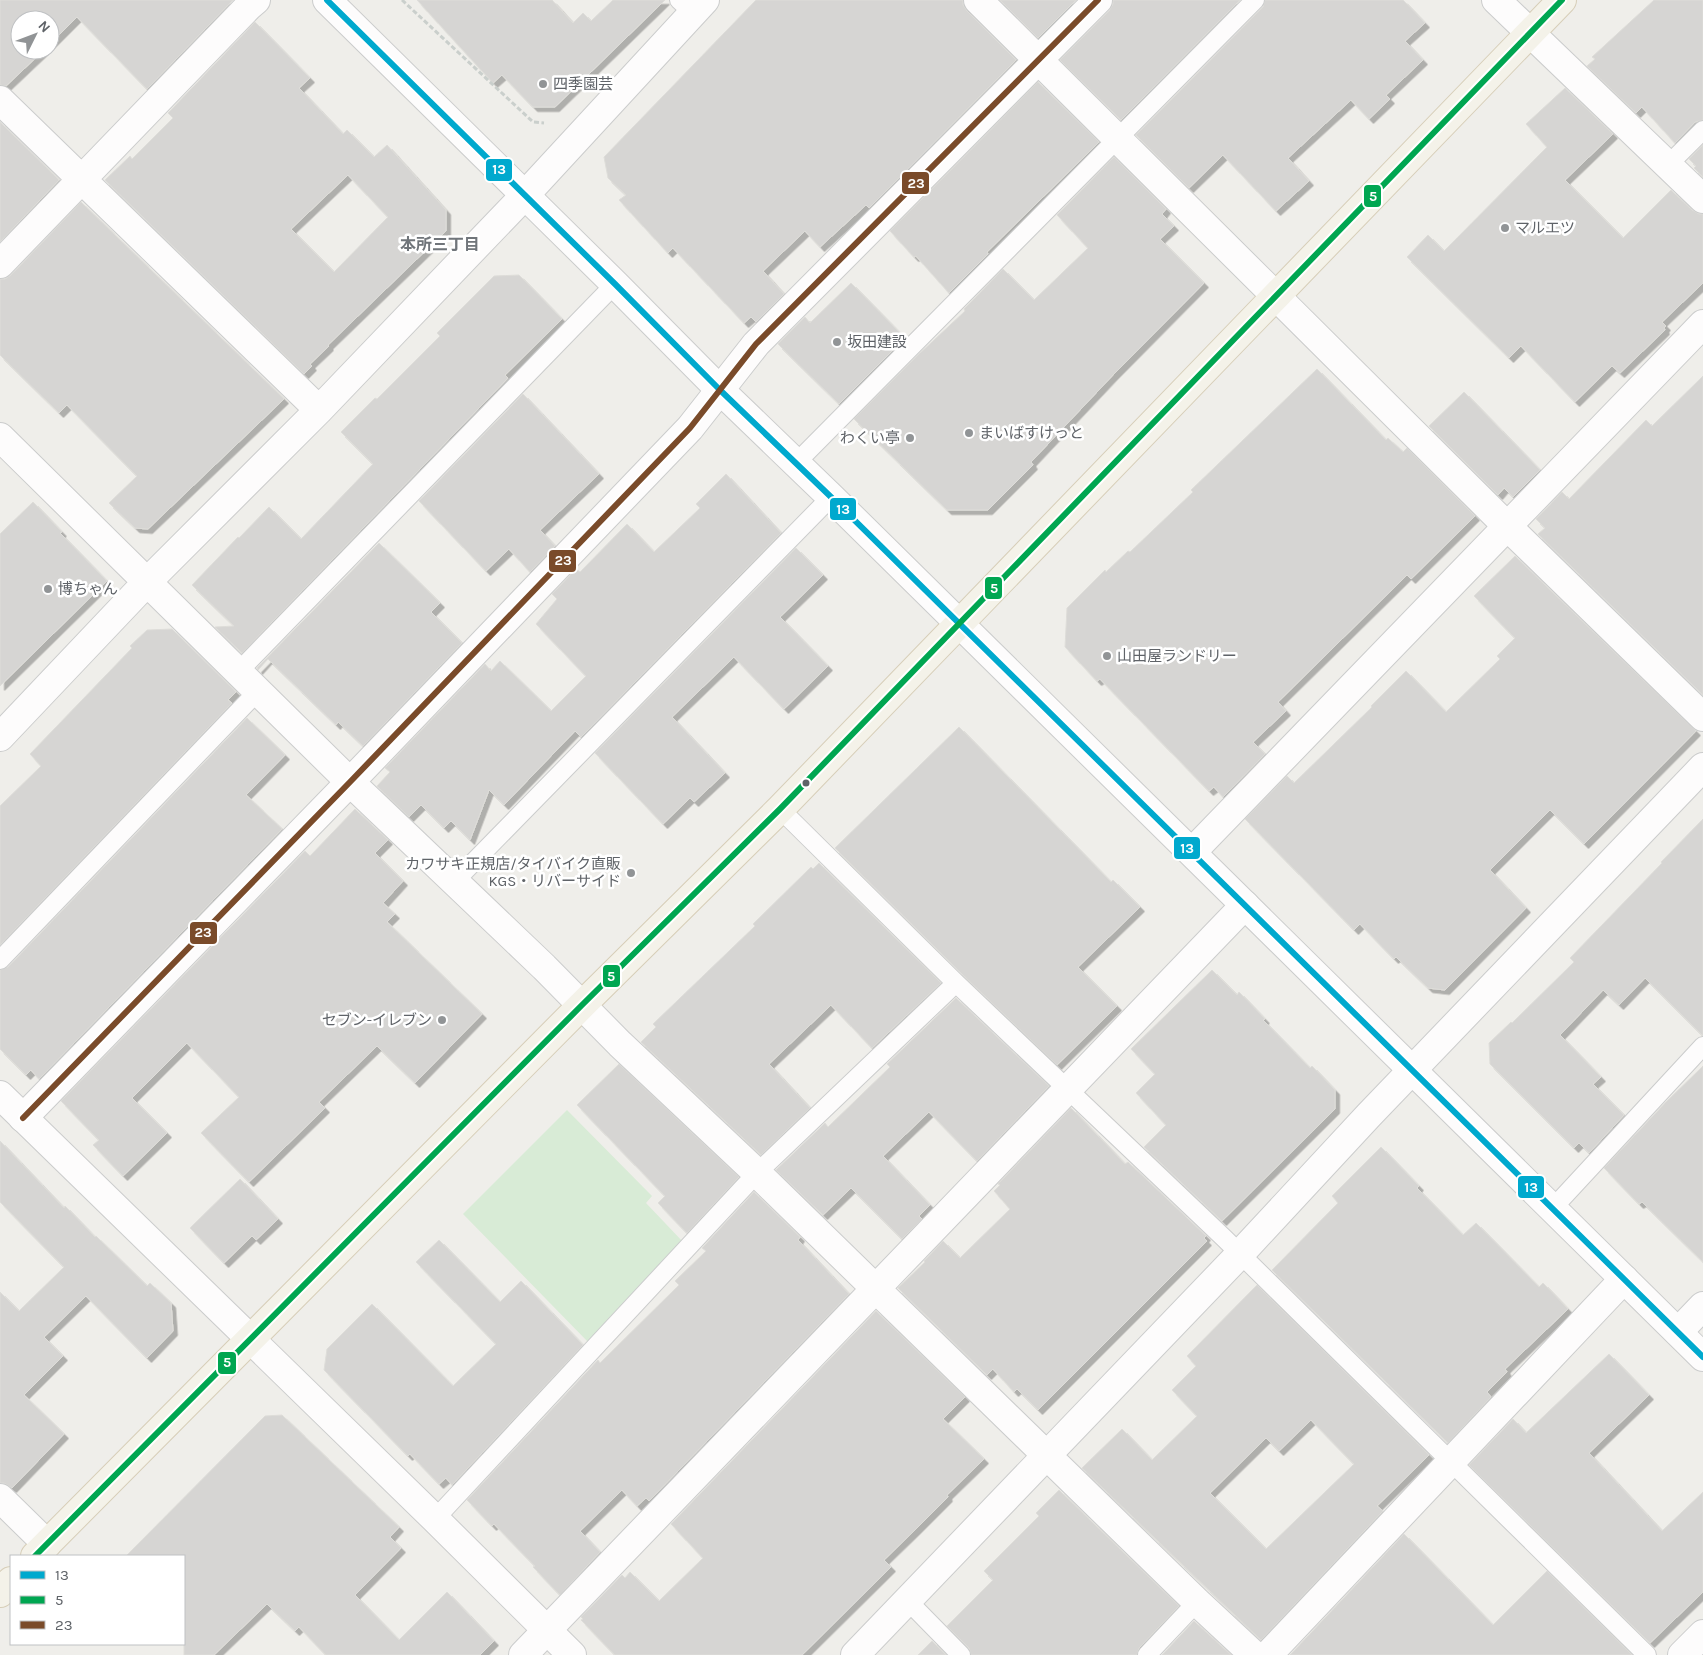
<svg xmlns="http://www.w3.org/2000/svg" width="1703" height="1655" font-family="Karla,'Noto Sans JP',sans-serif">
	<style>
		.green { fill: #d8ebd6 }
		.building { fill: #d6d5d3; stroke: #deddd9; fill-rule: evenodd; filter: url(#shadow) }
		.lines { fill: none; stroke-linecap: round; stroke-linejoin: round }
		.service-casing { stroke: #cbcccc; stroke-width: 20 }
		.minor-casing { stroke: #cbcccc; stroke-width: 30 }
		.tertiary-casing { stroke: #cbcccc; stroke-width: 30 }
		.primary-casing { stroke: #d7ceb8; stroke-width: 30 }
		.path { stroke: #cacfcc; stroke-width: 3; stroke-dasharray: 5 2.5; stroke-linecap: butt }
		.service { stroke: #fdfcfc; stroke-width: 18 }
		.minor { stroke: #fdfcfc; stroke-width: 28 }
		.tertiary { stroke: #fdfcfc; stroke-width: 28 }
		.primary { stroke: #f4f2e9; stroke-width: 28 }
		.bus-1-casing { stroke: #fff; stroke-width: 10 }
		.bus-2-casing { stroke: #fff; stroke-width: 10 }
		.bus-3-casing { stroke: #fff; stroke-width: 10 }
		.bus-1 { stroke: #00a9ce; stroke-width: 6 }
		.bus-2 { stroke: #00a651; stroke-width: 6 }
		.bus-3 { stroke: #7a4b2a; stroke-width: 6 }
		.poi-dot { fill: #919496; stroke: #fff; stroke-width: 2 }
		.bus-dot { fill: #5f6368; stroke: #fff; stroke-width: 2 }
		.labels { text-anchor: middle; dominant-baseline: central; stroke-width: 5; stroke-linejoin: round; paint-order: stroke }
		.poi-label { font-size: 15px; fill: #5f6368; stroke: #fff; text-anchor: start }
		.neighbourhood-label { font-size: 16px; font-weight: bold; fill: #70757a; stroke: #fff }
		.line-badge { stroke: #fff; stroke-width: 2 }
		.badge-label { font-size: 14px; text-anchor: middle; font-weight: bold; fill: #fff }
	</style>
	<defs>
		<filter id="shadow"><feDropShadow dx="4.5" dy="4.5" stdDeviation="0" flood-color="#0004"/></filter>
	</defs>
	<rect width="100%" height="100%" fill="#efeeea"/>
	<path class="green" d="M 567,1110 L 652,1196 L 646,1203 L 684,1243 L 589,1343 L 463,1214 Z"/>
	<path class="building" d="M 0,0 L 233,0 L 147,89 L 77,17 L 50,44 L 50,20 L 20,20 L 20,50 L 44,50 L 6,86 L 0,85 Z
		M 417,0 L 552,0 L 573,23 L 583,13 L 591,21 L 613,0 L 665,0 L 555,107 L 533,107 L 502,75 L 493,83 Z
		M 756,0 L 963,0 L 963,5 L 967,11 L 1016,60 L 869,208 L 866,205 L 820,247 L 805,231 L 763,271 L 784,294 L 756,322 L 751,317 L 744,323 L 673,248 L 668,253 L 619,200 L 626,195 L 608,178 L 604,157 Z
		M 1000,0 L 1076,0 L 1038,38 Z
		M 1113,0 L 1240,0 L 1121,120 L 1060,60 L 1109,11 L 1113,4 Z
		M 1265,0 L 1403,0 L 1425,23 L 1405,41 L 1423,60 L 1386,95 L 1390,99 L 1369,119 L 1351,100 L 1288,158 L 1309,181 L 1276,211 L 1223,155 L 1189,188 L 1136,135 L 1263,7 Z
		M 1654,0 L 1703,0 L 1703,120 L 1695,122 L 1675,143 L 1642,107 L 1636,113 L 1587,66 L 1595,59 L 1592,57 Z
		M 255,22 L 310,78 L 299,88 L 343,134 L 347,130 L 374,157 L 387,145 L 446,210 L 446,231 L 328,345 L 329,346 L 310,364 L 312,366 L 304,374 L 105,180 L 130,156 L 132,159 L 173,118 L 168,113 ZM 348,175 L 388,217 L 334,272 L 291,229 Z
		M 1038,82 L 1099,142 L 987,252 L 988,254 L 949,293 L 916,256 L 914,257 L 890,231 Z
		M 1565,88 L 1613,134 L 1565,180 L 1623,238 L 1671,190 L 1692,210 L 1699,214 L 1703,214 L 1703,283 L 1662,322 L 1666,326 L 1664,328 L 1665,330 L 1620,373 L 1612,366 L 1575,402 L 1521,346 L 1509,358 L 1407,257 L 1428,235 L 1444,251 L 1547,147 L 1526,124 Z
		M 0,122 L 59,180 L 0,242 Z
		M 1703,145 L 1703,177 L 1694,168 L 1696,166 L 1689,159 Z
		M 1114,157 L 1166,209 L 1162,214 L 1174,226 L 1160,239 L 1204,283 L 1113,375 L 1031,462 L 1033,465 L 988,510 L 947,510 L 854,419 L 919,354 L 965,311 L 964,309 L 1003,269 L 1034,300 L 1088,248 L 1057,215 Z
		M 81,202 L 284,399 L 148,529 L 135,528 L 109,503 L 137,476 L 67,405 L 59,413 L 0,355 L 0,279 L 5,279 L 11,275 Z
		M 519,275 L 562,319 L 505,375 L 508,378 L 242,653 L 215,627 L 234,626 L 192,585 L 238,537 L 239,538 L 269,507 L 301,539 L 373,464 L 341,432 L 375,398 L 377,399 L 440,336 L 437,333 L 494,276 Z
		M 851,283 L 905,338 L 839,404 L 778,344 L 805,317 L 810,323 Z
		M 1317,369 L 1386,440 L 1388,438 L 1403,452 L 1407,448 L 1475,516 L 1411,579 L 1407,575 L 1278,702 L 1286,711 L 1253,742 L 1265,754 L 1223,797 L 1214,787 L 1209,791 L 1100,679 L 1097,681 L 1065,647 L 1067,608 L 1105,570 L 1106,572 L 1128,551 L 1130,552 L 1193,492 L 1191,490 Z
		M 1703,376 L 1703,695 L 1538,534 L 1545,528 L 1536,519 L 1562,492 L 1569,499 L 1646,420 L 1652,426 Z
		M 1464,392 L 1540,470 L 1513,497 L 1504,488 L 1498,495 L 1429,426 Z
		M 523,394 L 599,474 L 540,530 L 555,546 L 530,572 L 509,549 L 486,571 L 419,501 Z
		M 726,474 L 781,533 L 581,737 L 575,731 L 504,805 L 489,790 L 470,840 L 451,821 L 444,828 L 421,805 L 409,817 L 377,786 L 390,772 L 385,768 L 485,664 L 491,671 L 500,661 L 551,711 L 586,676 L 536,624 L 557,599 L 552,594 L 576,569 L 580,572 L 627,524 L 654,552 L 700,508 L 696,504 Z
		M 33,502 L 62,532 L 60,533 L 107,581 L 0,686 L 0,534 Z
		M 379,543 L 440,603 L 431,612 L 462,643 L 363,746 L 338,722 L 336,725 L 268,659 L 258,670 L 257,668 Z
		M 796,548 L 823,575 L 780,617 L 828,666 L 784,709 L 734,657 L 672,717 L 725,773 L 694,802 L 690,798 L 663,824 L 595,753 Z
		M 1515,556 L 1696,731 L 1584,844 L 1550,810 L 1490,870 L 1526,908 L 1445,990 L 1428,988 L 1396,957 L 1394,959 L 1360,924 L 1354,930 L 1245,819 L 1287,776 L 1294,783 L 1372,707 L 1371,706 L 1406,671 L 1446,712 L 1500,659 L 1497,656 L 1515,638 L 1474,596 Z
		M 172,629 L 236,692 L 228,700 L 232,703 L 0,945 L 0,806 L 41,766 L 30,754 L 132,648 L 130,646 L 147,630 Z
		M 247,718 L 285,755 L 246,795 L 282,829 L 39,1079 L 31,1070 L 26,1075 L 0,1049 L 0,970 L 8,967 Z
		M 959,727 L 1111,882 L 1113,880 L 1140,907 L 1078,967 L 1117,1006 L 1057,1065 L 963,975 L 835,848 Z
		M 355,809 L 388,840 L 375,853 L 403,881 L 383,903 L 395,914 L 387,922 L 482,1014 L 415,1083 L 377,1046 L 319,1102 L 325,1108 L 249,1182 L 201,1133 L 239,1097 L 187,1043 L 132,1098 L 167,1133 L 123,1176 L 93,1145 L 99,1140 L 61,1101 L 305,851 L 310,856 Z
		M 1703,819 L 1703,1036 L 1645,978 L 1619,1005 L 1603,990 L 1560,1035 L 1601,1077 L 1593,1084 L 1624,1115 L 1589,1153 L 1579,1143 L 1574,1148 L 1490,1064 L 1489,1043 L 1511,1022 L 1512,1023 L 1574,962 L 1570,958 L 1662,863 L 1661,862 Z
		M 819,863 L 941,983 L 872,1048 L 831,1005 L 769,1064 L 810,1108 L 761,1155 L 641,1042 L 656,1027 L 653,1024 L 755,926 L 753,924 L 811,867 L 813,869 Z
		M 1212,970 L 1237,995 L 1239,992 L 1265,1019 L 1263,1020 L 1310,1068 L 1312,1066 L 1335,1090 L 1335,1109 L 1222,1221 L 1144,1147 L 1166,1125 L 1136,1093 L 1155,1074 L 1131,1049 Z
		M 956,998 L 1049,1086 L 977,1161 L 929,1112 L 883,1156 L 930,1205 L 919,1216 L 922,1219 L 902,1239 L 851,1188 L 823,1215 L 776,1170 L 825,1123 L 828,1127 L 890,1067 L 887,1064 Z
		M 619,1064 L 739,1177 L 687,1233 L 658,1203 L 665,1196 L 577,1105 Z
		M 1703,1066 L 1703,1262 L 1642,1202 L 1639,1204 L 1604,1168 L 1666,1102 Z
		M 1071,1108 L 1125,1164 L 1128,1162 L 1206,1236 L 1204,1238 L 1207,1241 L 1038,1410 L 1017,1389 L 1014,1392 L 993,1369 L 987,1375 L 898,1288 L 925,1262 L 924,1261 L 943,1241 L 960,1258 L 1010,1209 L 994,1191 L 1000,1185 L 998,1184 Z
		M 0,1141 L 64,1208 L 65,1206 L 95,1237 L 96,1236 L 147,1286 L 150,1283 L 171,1303 L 173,1331 L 147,1358 L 86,1296 L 44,1337 L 63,1356 L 24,1395 L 64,1434 L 12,1488 L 4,1483 L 0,1483 L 0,1292 L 19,1311 L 64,1267 L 0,1202 Z
		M 1381,1147 L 1419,1186 L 1417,1188 L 1463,1235 L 1476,1223 L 1539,1287 L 1543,1283 L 1568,1309 L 1505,1369 L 1507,1372 L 1487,1392 L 1491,1397 L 1448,1443 L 1272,1270 L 1338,1203 L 1332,1196 Z
		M 240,1179 L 278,1219 L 256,1240 L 252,1236 L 224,1263 L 190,1228 Z
		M 754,1192 L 800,1237 L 798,1240 L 849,1294 L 649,1501 L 646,1498 L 637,1506 L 622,1490 L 580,1531 L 600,1552 L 560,1595 L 533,1567 L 535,1566 L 494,1524 L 492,1526 L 467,1500 L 598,1360 L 600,1363 L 679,1285 L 675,1281 L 706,1251 L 702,1248 Z
		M 439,1240 L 500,1302 L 521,1281 L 583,1345 L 452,1485 L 446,1478 L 439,1484 L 410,1454 L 408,1456 L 324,1370 L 327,1349 L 372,1304 L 453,1386 L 496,1344 L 416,1262 Z
		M 1257,1285 L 1429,1455 L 1377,1506 L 1383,1511 L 1261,1640 L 1082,1468 L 1122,1429 L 1152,1460 L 1197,1416 L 1172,1390 L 1196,1366 L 1187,1356 ZM 1311,1420 L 1354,1464 L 1266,1549 L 1210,1493 L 1266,1438 L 1279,1451 Z
		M 876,1311 L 965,1397 L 943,1419 L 984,1459 L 947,1495 L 948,1497 L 917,1528 L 884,1560 L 891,1567 L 802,1655 L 615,1655 L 581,1620 L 583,1619 L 581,1617 L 622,1575 L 625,1578 L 630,1572 L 659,1601 L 703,1558 L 671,1524 Z
		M 1609,1354 L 1649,1395 L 1589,1453 L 1662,1531 L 1703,1492 L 1703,1592 L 1650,1643 L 1469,1465 L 1513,1419 L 1526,1433 Z
		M 282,1415 L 399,1527 L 390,1537 L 401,1548 L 355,1595 L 399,1640 L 447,1592 L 494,1641 L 480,1655 L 326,1655 L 299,1627 L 295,1631 L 267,1604 L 214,1655 L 184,1655 L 184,1556 L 126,1556 L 265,1416 Z
		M 1059,1490 L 1179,1606 L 1139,1648 L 1137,1655 L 971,1655 L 969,1648 L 947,1626 L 993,1580 L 984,1571 L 1039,1516 L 1036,1513 Z
		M 1404,1534 L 1493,1625 L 1547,1571 L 1632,1655 L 1290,1655 Z
		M 1194,1621 L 1231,1655 L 1162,1655 Z
		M 932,1641 L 946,1655 L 918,1655 Z"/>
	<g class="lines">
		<g class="service-casing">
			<path id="service" d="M 679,0 L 693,13
				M 1668,165 L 1703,130
				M 796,463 L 1255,0
				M 238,672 L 615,284
				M 780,809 L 956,983 L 1224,1238 L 1647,1655
				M 455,881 L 831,497
				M 0,960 L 258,691
				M 1553,1208 L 1703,1046
				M 435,1519 L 757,1173 L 956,983
				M 907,1600 L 961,1655
				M 1147,1655 L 1197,1602"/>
		</g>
		<g class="minor-casing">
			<path id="minor" d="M 978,0 L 1507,526 L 1703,717
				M 1496,0 L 1703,199
				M 0,100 L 319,410
				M 0,264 L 249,6 L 256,0
				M 0,437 L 350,782 L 544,967 L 620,1044 L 757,1173 L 1197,1602 L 1254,1655
				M 0,737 L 148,581 L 319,410 L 525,195 L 705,0
				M 1192,852 L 1703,324
				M 23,1118 L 350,782 L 690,428 L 756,344 L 1098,0
				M 1678,1332 L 1703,1306
				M 0,1498 L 47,1544
				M 523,1655 L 1245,905
				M 855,1655 L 1240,1254 L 1369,1115 L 1703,767
				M 1268,1655 L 1624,1279
				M 1682,1655 L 1703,1634"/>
		</g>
		<g class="tertiary-casing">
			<path id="tertiary" d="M 327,0 L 615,284 L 720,390 L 831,497 L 1703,1357
				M 0,1095 L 435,1519 L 572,1655"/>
		</g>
		<g class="primary-casing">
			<path id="primary" d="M 35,1556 L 582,1005 L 780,809 L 1562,0
				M 0,1593 L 11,1581"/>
		</g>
		<path class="path" d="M 402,0 L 533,122 L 544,123"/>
		<use href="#service" class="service"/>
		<use href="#minor" class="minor"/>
		<use href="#tertiary" class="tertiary"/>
		<use href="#primary" class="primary"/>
		<g class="bus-1-casing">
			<path id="bus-1" d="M 327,0 L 615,284 L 720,390 L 831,497 L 1703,1357"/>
		</g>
		<g class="bus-2-casing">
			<path id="bus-2" d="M 35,1556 L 582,1005 L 780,809 L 1562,0"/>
		</g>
		<g class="bus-3-casing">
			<path id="bus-3" d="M 23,1118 L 350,782 L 690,428 L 756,344 L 1098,0"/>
		</g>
		<use href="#bus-1" class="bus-1"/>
		<use href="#bus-2" class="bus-2"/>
		<use href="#bus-3" class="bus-3"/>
	</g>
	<g class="poi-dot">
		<circle cx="543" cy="84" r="5"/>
		<circle cx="1505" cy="228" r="5"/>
		<circle cx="837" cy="342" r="5"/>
		<circle cx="969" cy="433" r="5"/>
		<circle cx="910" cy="438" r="5"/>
		<circle cx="48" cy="589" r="5"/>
		<circle cx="1107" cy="656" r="5"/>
		<circle cx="631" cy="873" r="5"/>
		<circle cx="442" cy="1020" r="5"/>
	</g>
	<circle class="bus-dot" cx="806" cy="783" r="4.5"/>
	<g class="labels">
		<g class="poi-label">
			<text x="553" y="84">四季園芸</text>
			<text x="1515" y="228">マルエツ</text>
			<text x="847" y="342">坂田建設</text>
			<text x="979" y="433">まいばすけっと</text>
			<text x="900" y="438" text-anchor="end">わくい亭</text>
			<text x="58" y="589">博ちゃん</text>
			<text x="1117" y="656">山田屋ランドリー</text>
			<text x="621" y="864" text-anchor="end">カワサキ正規店/タイバイク直販<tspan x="621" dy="17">KGS・リバーサイド</tspan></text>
			<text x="432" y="1020" text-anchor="end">セブン-イレブン</text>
		</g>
		<g class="neighbourhood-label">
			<text x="440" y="244">本所三丁目</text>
		</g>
	</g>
	<g class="line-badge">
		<rect x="485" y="158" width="28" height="24" rx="5" fill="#00a9ce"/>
		<rect x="901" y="171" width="29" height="24" rx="5" fill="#7a4b2a"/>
		<rect x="1363" y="184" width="19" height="24" rx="5" fill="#00a651"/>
		<rect x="829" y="497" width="28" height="24" rx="5" fill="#00a9ce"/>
		<rect x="548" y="549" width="29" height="24" rx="5" fill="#7a4b2a"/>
		<rect x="984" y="576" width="19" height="24" rx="5" fill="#00a651"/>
		<rect x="1173" y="836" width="28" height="24" rx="5" fill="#00a9ce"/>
		<rect x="189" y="921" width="29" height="24" rx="5" fill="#7a4b2a"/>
		<rect x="602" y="964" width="19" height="24" rx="5" fill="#00a651"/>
		<rect x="1517" y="1175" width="28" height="24" rx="5" fill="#00a9ce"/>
		<rect x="217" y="1351" width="20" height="24" rx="5" fill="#00a651"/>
	</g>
	<g class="badge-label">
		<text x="499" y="174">13</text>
		<text x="916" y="188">23</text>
		<text x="1373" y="201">5</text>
		<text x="843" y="514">13</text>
		<text x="563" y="565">23</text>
		<text x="994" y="593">5</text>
		<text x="1187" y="853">13</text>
		<text x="203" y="937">23</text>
		<text x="611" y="981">5</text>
		<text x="1531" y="1192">13</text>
		<text x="227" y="1367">5</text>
	</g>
	<rect x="10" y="1555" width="175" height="90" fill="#ffffff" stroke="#bfc1c3"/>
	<rect x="20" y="1571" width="25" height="8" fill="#00a9ce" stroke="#bfc1c3"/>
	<text x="55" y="1580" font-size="15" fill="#5f6368">13</text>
	<rect x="20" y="1596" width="25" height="8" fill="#00a651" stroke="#bfc1c3"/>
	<text x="55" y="1605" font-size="15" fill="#5f6368">5</text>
	<rect x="20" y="1621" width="25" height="8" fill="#7a4b2a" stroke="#bfc1c3"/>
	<text x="55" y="1630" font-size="15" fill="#5f6368">23</text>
	<g transform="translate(35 35) rotate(48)"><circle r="24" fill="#ffffff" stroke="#bfc1c3"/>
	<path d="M0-4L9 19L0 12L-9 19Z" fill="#919496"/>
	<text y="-8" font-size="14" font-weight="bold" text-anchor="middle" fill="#5f6368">N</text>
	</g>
</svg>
